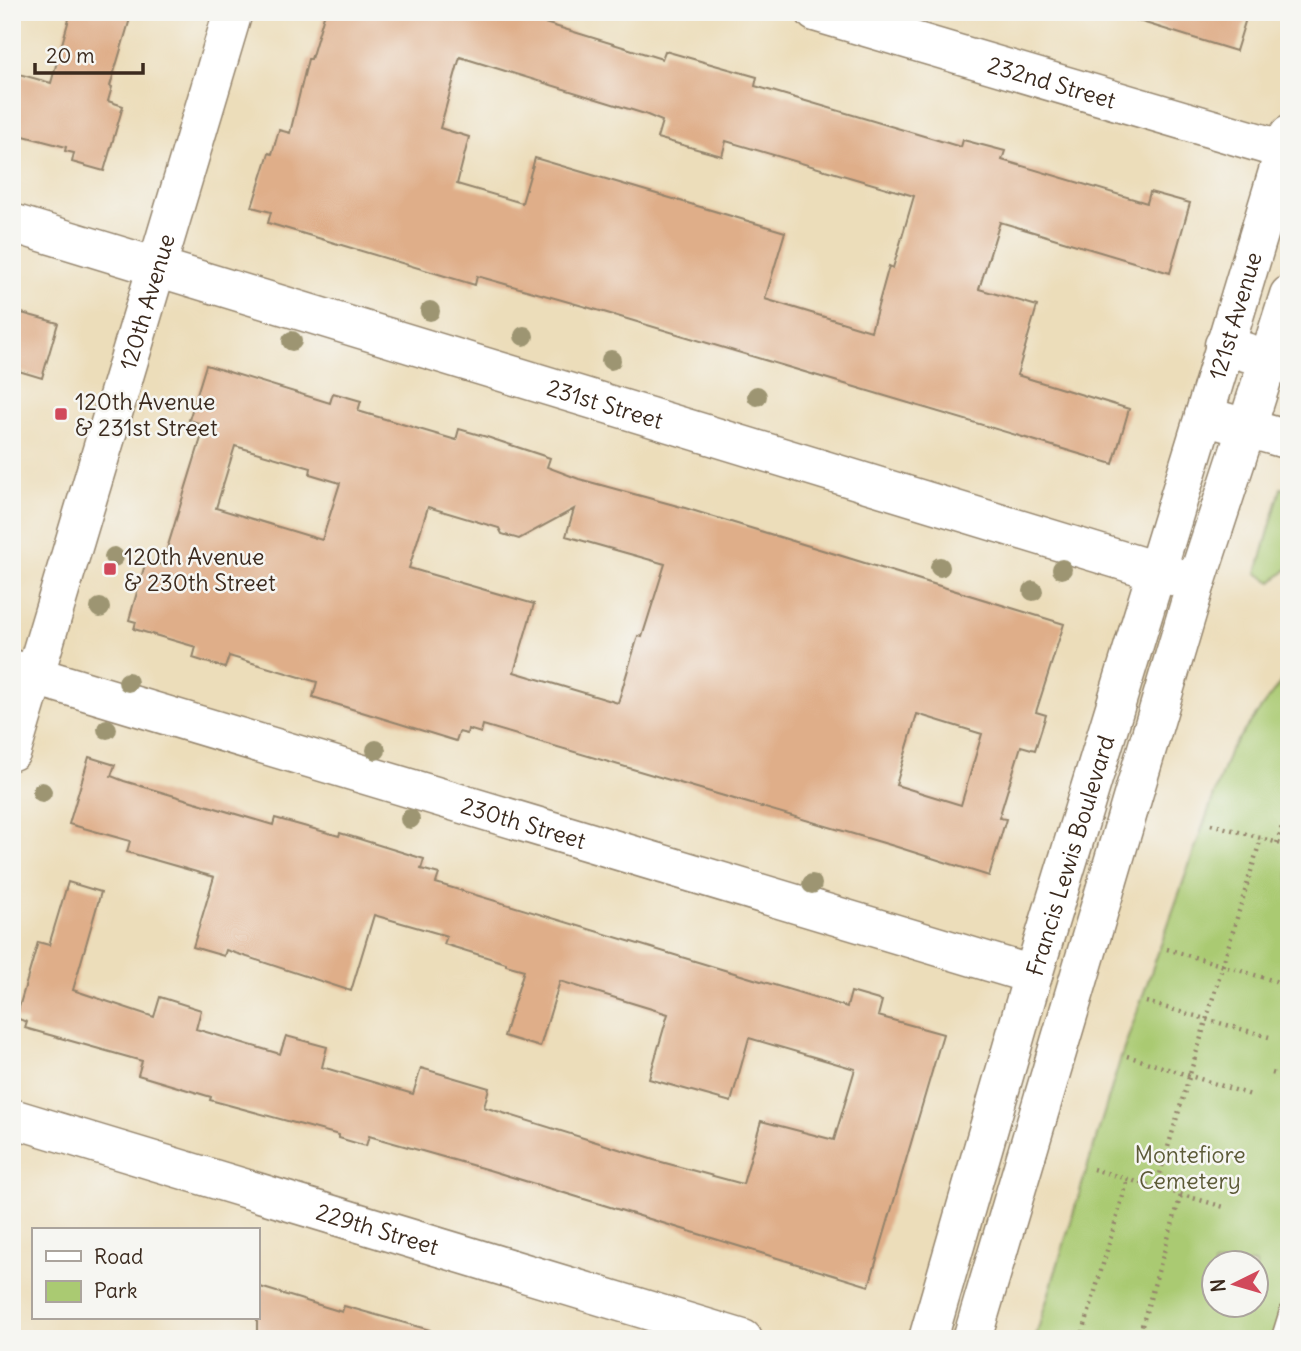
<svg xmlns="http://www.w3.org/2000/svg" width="1301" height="1351" font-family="Delius,sans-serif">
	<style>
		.green { fill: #aaca72; stroke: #727a48; stroke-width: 2; fill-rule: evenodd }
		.building { fill: #dfae89; fill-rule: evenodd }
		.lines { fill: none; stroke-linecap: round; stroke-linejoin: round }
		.lane-casing { stroke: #94846c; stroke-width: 22 }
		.street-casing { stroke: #94846c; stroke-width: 41 }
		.secondary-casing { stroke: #94846c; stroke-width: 41 }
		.path { stroke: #94846c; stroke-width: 4.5; stroke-dasharray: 2 5; stroke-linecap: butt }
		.lane { stroke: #fff; stroke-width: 19 }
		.street { stroke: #fff; stroke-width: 38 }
		.secondary { stroke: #fff; stroke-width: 38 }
		.tree { fill: #9d9572 }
		.poi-dot { fill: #d1495b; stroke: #f6f6f2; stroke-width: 2.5 }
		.labels { text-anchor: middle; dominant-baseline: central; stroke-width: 5; stroke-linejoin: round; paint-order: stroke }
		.street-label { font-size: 23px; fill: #3b2a1e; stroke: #f6f6f2 }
		.poi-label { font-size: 23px; fill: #3b2a1e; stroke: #f6f6f2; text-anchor: start }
		.park-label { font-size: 23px; fill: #5c5a37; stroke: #f6f6f2 }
	</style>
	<rect width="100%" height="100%" fill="#f6f6f2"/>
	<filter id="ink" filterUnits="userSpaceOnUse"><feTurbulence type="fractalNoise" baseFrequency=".0143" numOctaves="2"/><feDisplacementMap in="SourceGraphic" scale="14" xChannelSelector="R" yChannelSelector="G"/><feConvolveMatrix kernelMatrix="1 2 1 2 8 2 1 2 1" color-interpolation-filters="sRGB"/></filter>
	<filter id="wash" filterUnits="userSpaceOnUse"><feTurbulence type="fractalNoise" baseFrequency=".00686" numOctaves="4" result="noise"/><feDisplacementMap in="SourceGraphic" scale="28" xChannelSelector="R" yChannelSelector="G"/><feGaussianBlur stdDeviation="1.57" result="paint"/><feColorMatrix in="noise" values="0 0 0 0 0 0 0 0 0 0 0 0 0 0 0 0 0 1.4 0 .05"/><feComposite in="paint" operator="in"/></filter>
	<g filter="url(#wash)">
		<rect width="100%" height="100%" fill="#ecddba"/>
		<path class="green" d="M 1281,488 L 1289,490 L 1289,568 L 1272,582 L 1257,573 Z
			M 1289,671 L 1289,1339 L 1035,1339 L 1121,1057 L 1230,750 ZM 1214,1264 L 1256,1264 L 1256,1306 L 1214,1306 Z"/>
		<g id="blocks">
			<path class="building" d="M 71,12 L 132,12 L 110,86 L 112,87 L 108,101 L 123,106 L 104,171 L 72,162 L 74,153 L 65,151 L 66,147 L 12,133 L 12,72 L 51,83 Z
				M 325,12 L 509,12 L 662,59 L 665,51 L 757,77 L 755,86 L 961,147 L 963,140 L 1005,151 L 1002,160 L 1147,203 L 1150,192 L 1190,203 L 1170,273 L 1000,222 L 979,289 L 1037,306 L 1017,375 L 1129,409 L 1113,464 L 597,310 L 477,276 L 475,285 L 268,223 L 271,212 L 252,207 L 269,153 L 272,154 L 279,130 L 290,133 L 308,59 L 311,59 ZM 460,57 L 645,114 L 662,121 L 657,138 L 722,156 L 726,141 L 914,196 L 893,268 L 889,266 L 871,331 L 765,299 L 785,232 L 535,158 L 522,203 L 457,184 L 469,137 L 440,128 Z
				M 1133,12 L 1248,12 L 1236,51 L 1132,19 Z
				M 18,312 L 58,323 L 42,378 L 12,369 L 12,331 Z
				M 206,365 L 330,403 L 333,393 L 361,401 L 358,411 L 456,440 L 459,429 L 487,437 L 550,458 L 547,467 L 579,479 L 685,508 L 1064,624 L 1036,712 L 1046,715 L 1035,750 L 1021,746 L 999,818 L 1006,819 L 989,876 L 894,846 L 483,725 L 481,733 L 468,729 L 467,734 L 459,732 L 456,741 L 313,697 L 317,682 L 229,656 L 225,668 L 193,658 L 196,647 L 134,629 L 136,622 L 129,620 L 146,561 L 162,565 L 205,425 L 189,420 ZM 235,446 L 311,468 L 310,474 L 340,483 L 322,540 L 216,508 ZM 428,507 L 499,528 L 502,534 L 519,539 L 574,509 L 566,536 L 665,564 L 642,637 L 638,636 L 618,703 L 514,672 L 534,604 L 409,568 ZM 917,714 L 982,734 L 961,805 L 896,785 Z
				M 89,757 L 115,765 L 111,776 L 124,781 L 273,825 L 275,818 L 339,836 L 340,833 L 424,859 L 421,869 L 439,874 L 436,883 L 847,1007 L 851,992 L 882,1001 L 878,1016 L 943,1034 L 869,1286 L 489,1170 L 369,1136 L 366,1146 L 339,1138 L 339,1135 L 210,1100 L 211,1097 L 138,1075 L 142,1061 L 25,1028 L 27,1022 L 16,1018 L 38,942 L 49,945 L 68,882 L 101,892 L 73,990 L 154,1017 L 160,997 L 201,1010 L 196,1029 L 280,1054 L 286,1036 L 327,1047 L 322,1067 L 413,1094 L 421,1068 L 489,1088 L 484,1107 L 654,1160 L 743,1184 L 761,1121 L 834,1140 L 855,1069 L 749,1038 L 731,1102 L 649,1079 L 668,1014 L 560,981 L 540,1047 L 504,1036 L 524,970 L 506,965 L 506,963 L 444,944 L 447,936 L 374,915 L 351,991 L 226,950 L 224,956 L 193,947 L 214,877 L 127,852 L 130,841 L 69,824 Z
				M 257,1286 L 342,1312 L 344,1306 L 430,1330 L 429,1339 L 257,1339 Z"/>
		</g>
	</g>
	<g filter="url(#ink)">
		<use href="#blocks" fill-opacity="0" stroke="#94846c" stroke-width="2"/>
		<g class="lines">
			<g class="lane-casing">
				<path id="lane" d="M 1281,1339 L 1289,1313"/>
			</g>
			<g class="street-casing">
				<g id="street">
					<path id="s1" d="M 815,12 L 1284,150"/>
					<path id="s2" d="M 12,223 L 1196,583"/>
					<path id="s3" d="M 1204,416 L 1289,135"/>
					<path d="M 1247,427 L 1289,295"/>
					<path id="s4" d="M 12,669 L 1033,975"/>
					<path id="s5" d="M 12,1118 L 743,1339"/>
				</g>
			</g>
			<g class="secondary-casing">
				<g id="secondary">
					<path d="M 1224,345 L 1289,366"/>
					<path id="s6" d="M 12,751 L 233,12"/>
					<path id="s7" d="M 928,1339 L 1033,975 L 1204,416 L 1289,440"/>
					<path d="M 972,1339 L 1196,583 L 1247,427"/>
				</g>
			</g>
			<path class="path" d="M 1211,824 L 1289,846
				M 1277,843 L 1289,802
				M 1167,949 L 1285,984
				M 1146,1002 L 1269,1037
				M 1127,1056 L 1251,1095
				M 1272,1073 L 1289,1078
				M 1093,1169 L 1224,1207
				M 1156,1187 L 1261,838
				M 1081,1339 L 1128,1179
				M 1138,1339 L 1181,1195"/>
			<use href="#lane" class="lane"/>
			<use href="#street" class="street"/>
			<use href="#secondary" class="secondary"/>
		</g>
		<g class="tree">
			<circle cx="430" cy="311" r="10"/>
			<circle cx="524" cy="336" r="10"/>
			<circle cx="292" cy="341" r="10"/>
			<circle cx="611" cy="360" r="10"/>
			<circle cx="757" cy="396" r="10"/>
			<circle cx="114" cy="557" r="10"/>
			<circle cx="940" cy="567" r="10"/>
			<circle cx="1062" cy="569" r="10"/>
			<circle cx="1033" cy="591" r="10"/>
			<circle cx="100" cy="608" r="10"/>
			<circle cx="128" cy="682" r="10"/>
			<circle cx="107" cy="729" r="10"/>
			<circle cx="376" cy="750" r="10"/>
			<circle cx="42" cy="792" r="10"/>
			<circle cx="410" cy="819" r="10"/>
			<circle cx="812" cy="884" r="10"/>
		</g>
	</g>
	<g class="poi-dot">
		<rect x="54" y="407" width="14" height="14" rx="3.5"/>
		<rect x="103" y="562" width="14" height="14" rx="3.5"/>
	</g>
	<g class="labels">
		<g class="street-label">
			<text stroke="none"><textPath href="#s1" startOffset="247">232nd Street</textPath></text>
			<text stroke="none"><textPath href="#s6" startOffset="469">120th Avenue</textPath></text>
			<text stroke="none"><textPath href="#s3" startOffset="105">121st Avenue</textPath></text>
			<text stroke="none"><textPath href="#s2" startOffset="620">231st Street</textPath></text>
			<text stroke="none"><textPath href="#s4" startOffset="534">230th Street</textPath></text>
			<text stroke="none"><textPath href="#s7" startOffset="504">Francis Lewis Boulevard</textPath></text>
			<text stroke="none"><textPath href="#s5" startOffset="382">229th Street</textPath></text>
		</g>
		<g class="poi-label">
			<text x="75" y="401">120th Avenue<tspan x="75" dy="26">&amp; 231st Street</tspan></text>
			<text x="124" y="556">120th Avenue<tspan x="124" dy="26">&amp; 230th Street</tspan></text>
		</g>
		<g class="park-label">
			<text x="1190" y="1154">Montefiore<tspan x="1190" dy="26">Cemetery</tspan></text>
		</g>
	</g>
	<rect width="1301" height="1351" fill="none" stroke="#f6f6f2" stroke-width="42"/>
	<rect x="32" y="1228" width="228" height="91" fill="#f6f6f2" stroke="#aba49d" stroke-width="2"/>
	<rect x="46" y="1251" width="35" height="10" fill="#ffffff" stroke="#aba49d" stroke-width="2"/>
	<text x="94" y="1264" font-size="21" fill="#3b2a1e">Road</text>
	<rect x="46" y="1281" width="35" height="21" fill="#aaca72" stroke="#aba49d" stroke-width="2"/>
	<text x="94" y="1298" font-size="21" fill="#3b2a1e">Park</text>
	<g transform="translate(1235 1284) rotate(265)"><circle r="33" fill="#f6f6f2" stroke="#aba49d" stroke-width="2"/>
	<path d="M0-5L12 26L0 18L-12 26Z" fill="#d1495b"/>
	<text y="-10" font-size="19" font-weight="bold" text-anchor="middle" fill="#3b2a1e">N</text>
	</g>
	<path d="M35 63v10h108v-10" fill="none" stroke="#3b2a1e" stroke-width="3.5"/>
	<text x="46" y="63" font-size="21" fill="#3b2a1e" stroke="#f6f6f2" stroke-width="5" paint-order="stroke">20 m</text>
</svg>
